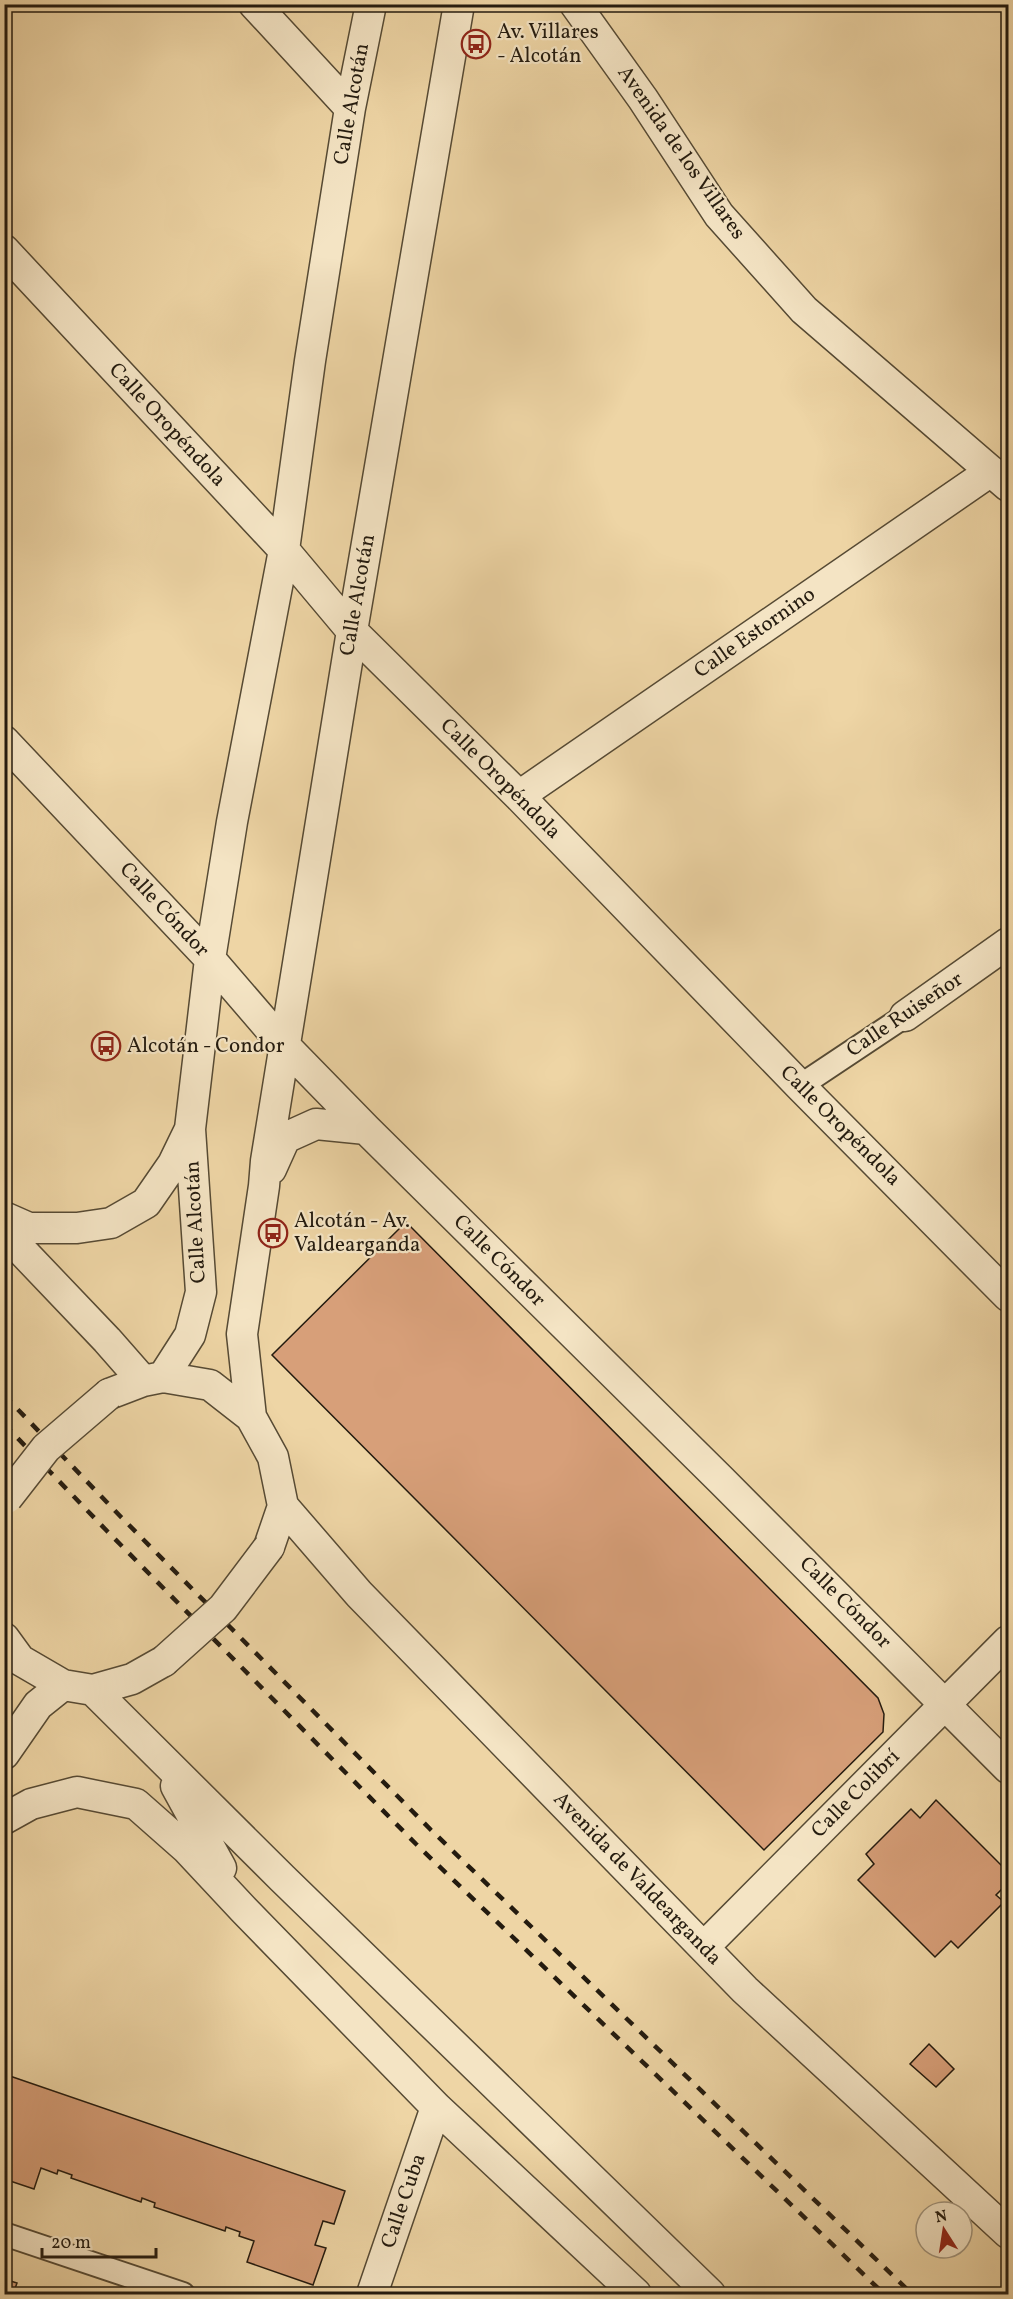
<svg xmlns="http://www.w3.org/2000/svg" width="1013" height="2299" font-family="Vollkorn,serif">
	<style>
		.building { fill: #d79f79; stroke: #241b0f; stroke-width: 1.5 }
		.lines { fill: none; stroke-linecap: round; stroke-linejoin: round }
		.pedestrian-casing { stroke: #564a34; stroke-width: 26 }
		.minor-casing { stroke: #564a34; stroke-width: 33 }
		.pedestrian { stroke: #f4e4c4; stroke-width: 22 }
		.minor { stroke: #f4e4c4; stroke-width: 30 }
		.rail { stroke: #241b0f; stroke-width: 4.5; stroke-dasharray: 10 10; stroke-linecap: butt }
		.minor-bridge-casing { stroke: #564a34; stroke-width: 33; stroke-linecap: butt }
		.minor-bridge { stroke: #f4e4c4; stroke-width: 30 }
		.labels { text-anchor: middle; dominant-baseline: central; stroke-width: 4.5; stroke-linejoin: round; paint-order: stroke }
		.poi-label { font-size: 21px; fill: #241b0f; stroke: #f4e4c4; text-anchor: start }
		.street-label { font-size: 21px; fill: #241b0f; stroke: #f4e4c4 }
	</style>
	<rect width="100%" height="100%" fill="#eed5a5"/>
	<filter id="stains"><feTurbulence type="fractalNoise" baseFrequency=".00333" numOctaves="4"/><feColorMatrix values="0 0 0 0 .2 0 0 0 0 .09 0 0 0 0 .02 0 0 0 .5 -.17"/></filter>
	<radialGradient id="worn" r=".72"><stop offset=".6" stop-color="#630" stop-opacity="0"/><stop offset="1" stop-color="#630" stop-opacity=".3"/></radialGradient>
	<path class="building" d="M 406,1222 L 878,1698 L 884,1714 L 883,1732 L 764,1850 L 272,1355 Z
		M 936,1800 L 1008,1872 L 1008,1883 L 996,1895 L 1004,1902 L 958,1948 L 951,1941 L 935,1957 L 858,1880 L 874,1864 L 866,1854 L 911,1809 L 920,1818 Z
		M 929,2044 L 954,2069 L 936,2087 L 910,2064 Z
		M 4,2074 L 345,2191 L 334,2224 L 323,2221 L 315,2245 L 326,2248 L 313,2285 L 247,2262 L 254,2241 L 239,2236 L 240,2232 L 226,2227 L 225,2231 L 154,2207 L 155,2203 L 142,2198 L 141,2202 L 71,2178 L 72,2175 L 58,2170 L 57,2174 L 41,2168 L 34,2189 L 4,2179 Z
		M 4,2279 L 17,2283 L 13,2294 L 4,2294 Z"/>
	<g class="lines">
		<g class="pedestrian-casing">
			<path id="pedestrian" d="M 800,1086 L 905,1016
				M 4,2234 L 183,2294"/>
		</g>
		<g class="minor-casing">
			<path id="minor" d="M 254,4 L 350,108
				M 575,4 L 643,99 L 719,215 L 804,310 L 1008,486
				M 4,250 L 284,550 L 352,631 L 519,796 L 800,1086 L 1008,1296
				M 4,741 L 210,959 L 284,1045 L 366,1129 L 721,1480 L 1008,1768
				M 519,796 L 991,471
				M 905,1016 L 1008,943
				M 271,1169 L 285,1138 L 316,1124 L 366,1129
				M 4,1217 L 29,1228 L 77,1228 L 111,1223 L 146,1203 L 173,1164 L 190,1129
				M 4,1232 L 107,1340 L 143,1381
				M 163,1377 L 190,1335 L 201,1292 L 190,1129 L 210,959 L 232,822 L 284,550 L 310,361 L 350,108 L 371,4
				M 109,1394 L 143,1381 L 163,1377 L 210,1385 L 251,1417 L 273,1457 L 283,1506 L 269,1547
				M 251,1417 L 242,1334 L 264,1186 L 266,1161 L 352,631 L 459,4
				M 283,1506 L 359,1594 L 745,1990 L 1008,2233
				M 4,1638 L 20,1660 L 63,1685 L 93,1690 L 132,1679 L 164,1661
				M 93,1690 L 282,1878 L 710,2294
				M 4,1754 L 38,1705 L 63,1685
				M 176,1786 L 221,1868
				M 4,1819 L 31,1804 L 77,1792 L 136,1804 L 187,1849 L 244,1910 L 436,2107 L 636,2294
				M 704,1947 L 1008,1641
				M 372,2294 L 436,2107"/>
		</g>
		<use href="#pedestrian" class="pedestrian"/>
		<use href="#minor" class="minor"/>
		<path class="rail" d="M 4,1395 L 121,1517 L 431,1830 L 912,2294
			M 4,1424 L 107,1531 L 416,1844 L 884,2294"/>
		<g class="minor-bridge-casing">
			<path id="minor-bridge" d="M 7,1498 L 46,1448 L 109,1394
				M 164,1661 L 223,1608 L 269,1547"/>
		</g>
		<use href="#minor-bridge" class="minor-bridge"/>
	</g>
	<defs>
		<g id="bus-ring" transform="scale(1.5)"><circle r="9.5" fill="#f4e4c4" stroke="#8f2418" stroke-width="1.5"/><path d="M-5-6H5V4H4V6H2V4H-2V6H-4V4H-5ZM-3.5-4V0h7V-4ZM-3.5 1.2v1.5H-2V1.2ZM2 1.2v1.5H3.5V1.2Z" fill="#8f2418"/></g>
	</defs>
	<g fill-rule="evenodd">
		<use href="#bus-ring" x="476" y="44"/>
		<use href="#bus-ring" x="106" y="1046"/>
		<use href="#bus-ring" x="273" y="1233"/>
	</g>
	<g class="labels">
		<g class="poi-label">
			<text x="497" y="32">Av. Villares<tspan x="497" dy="24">- Alcotán</tspan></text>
			<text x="127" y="1046">Alcotán - Condor</text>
			<text x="294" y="1221">Alcotán - Av.<tspan x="294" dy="24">Valdearganda</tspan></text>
		</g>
		<g class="street-label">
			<text transform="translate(352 104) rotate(-80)">Calle Alcotán</text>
			<text transform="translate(681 153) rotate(55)">Avenida de los Villares</text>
			<text transform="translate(167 425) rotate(47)">Calle Oropéndola</text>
			<text transform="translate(358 595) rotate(-80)">Calle Alcotán</text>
			<text transform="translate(755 633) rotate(-35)">Calle Estornino</text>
			<text transform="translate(500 779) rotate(45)">Calle Oropéndola</text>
			<text transform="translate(164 910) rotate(47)">Calle Cóndor</text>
			<text transform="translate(905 1015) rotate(-34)">Calle Ruiseñor</text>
			<text transform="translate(840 1126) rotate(45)">Calle Oropéndola</text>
			<text transform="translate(196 1222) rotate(-93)">Calle Alcotán</text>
			<text transform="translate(499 1261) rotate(45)">Calle Cóndor</text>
			<text transform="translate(845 1603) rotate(45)">Calle Cóndor</text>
			<text transform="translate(856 1794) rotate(-45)">Calle Colibrí</text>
			<text transform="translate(637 1879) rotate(46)">Avenida de Valdearganda</text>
			<text transform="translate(404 2201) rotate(-71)">Calle Cuba</text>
		</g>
	</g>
	<rect width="1013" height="2299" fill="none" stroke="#eed5a5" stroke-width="24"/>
	<rect x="6" y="6" width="1001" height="2287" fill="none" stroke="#241b0f" stroke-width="3"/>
	<rect x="12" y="12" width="989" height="2275" fill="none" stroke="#241b0f" stroke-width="1.5"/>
	<g transform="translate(944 2230) rotate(348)"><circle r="28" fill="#f4e4c4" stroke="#a1947c" stroke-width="1.5"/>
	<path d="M0-4.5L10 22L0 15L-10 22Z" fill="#8f2418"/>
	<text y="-9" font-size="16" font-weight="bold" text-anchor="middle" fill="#241b0f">N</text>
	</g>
	<path d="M42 2248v9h114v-9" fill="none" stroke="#241b0f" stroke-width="3"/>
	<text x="51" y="2248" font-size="18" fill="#241b0f" stroke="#f4e4c4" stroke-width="4.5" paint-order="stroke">20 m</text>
	<rect width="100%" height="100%" filter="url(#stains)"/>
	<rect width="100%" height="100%" fill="url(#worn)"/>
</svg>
